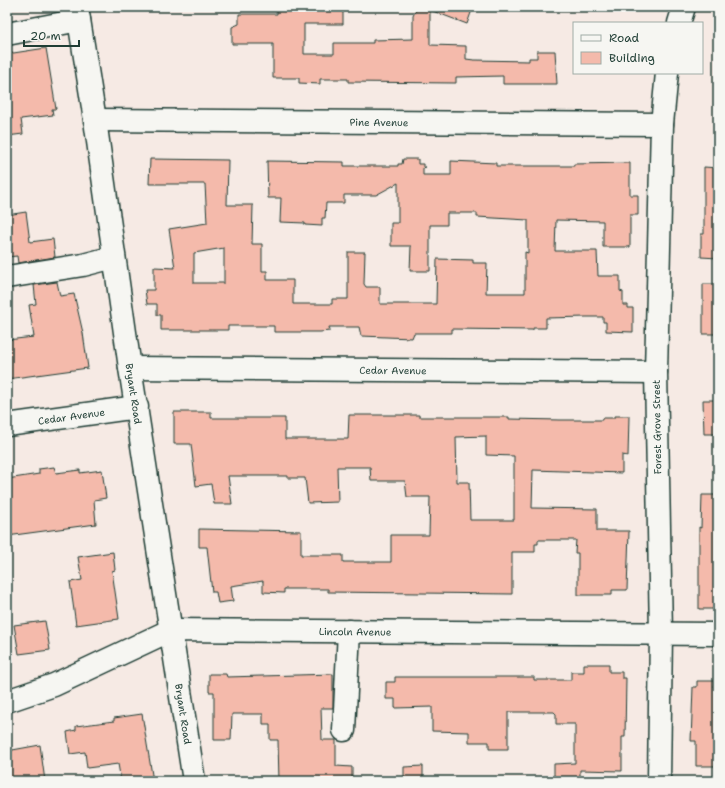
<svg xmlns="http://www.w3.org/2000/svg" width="725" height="788" font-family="'Shantell Sans',sans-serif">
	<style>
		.building { fill: #f4baab; stroke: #1f3d34; fill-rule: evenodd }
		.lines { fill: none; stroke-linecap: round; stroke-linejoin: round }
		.minor-casing { stroke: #1f3d34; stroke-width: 25 }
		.minor { stroke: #f6f6f2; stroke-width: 22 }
		.labels { text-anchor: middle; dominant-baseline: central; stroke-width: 3; stroke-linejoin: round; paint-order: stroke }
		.street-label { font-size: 10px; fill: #1f3d34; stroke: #f6f6f2 }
	</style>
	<rect width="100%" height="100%" fill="#f6eae4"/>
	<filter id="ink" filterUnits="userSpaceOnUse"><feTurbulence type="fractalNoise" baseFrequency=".025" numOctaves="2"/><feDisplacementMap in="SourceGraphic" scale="8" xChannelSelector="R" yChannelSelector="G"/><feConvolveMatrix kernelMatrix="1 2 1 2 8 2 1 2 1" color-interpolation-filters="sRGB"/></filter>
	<g filter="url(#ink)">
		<path class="building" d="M 324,7 L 343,7 L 343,24 L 304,24 L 304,54 L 334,54 L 334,43 L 373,43 L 373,40 L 413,39 L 413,16 L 417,7 L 473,7 L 467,24 L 430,10 L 430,45 L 466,46 L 466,59 L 474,60 L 529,61 L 529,58 L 537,58 L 537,51 L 555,51 L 557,84 L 503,84 L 503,76 L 456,77 L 456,83 L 348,82 L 348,79 L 320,79 L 320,84 L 299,83 L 299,78 L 273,78 L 273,44 L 232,44 L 232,27 L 239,24 L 239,14 L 277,14 L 277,10 L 324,9 Z
			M 46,48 L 56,109 L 52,109 L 53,115 L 21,119 L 23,134 L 7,136 L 7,54 Z
			M 150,159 L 228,160 L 227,205 L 253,205 L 252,244 L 262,244 L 262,271 L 267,271 L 267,280 L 293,280 L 293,304 L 332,304 L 332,299 L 348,299 L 348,252 L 365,252 L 364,284 L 366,287 L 380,287 L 380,304 L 436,304 L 437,259 L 473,260 L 473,263 L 487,263 L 486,293 L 525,293 L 525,252 L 528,253 L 528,220 L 477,217 L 477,213 L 447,213 L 447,225 L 430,225 L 430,271 L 410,271 L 411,246 L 391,246 L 391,223 L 398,223 L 398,183 L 376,195 L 344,195 L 344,203 L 326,203 L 325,218 L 322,218 L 322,226 L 305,225 L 305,223 L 280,222 L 281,198 L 268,198 L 267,161 L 344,162 L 344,166 L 398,166 L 398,164 L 402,164 L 403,159 L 418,159 L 418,164 L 423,164 L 423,167 L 426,167 L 423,168 L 423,175 L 451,175 L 451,161 L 496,163 L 496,166 L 574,166 L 574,164 L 630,163 L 630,195 L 638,195 L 638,215 L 630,215 L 630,247 L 603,247 L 603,221 L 556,220 L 555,251 L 597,251 L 598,276 L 620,276 L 620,291 L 623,292 L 623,305 L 628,305 L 628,308 L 633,308 L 633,332 L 606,331 L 606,322 L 603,322 L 603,317 L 586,317 L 546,318 L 546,328 L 533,328 L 533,330 L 452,329 L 452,333 L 414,333 L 412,338 L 361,336 L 359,327 L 329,327 L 330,331 L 320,332 L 274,332 L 274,326 L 228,326 L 228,330 L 161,330 L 161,315 L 157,315 L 157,304 L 147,304 L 145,290 L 154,290 L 154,267 L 175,268 L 169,229 L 207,223 L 205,184 L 149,184 ZM 224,248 L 224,283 L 194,283 L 194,253 Z
			M 704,167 L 718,168 L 718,258 L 701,257 L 701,234 L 704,234 Z
			M 26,212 L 30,242 L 53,239 L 55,257 L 18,263 L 17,256 L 7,257 L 7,215 Z
			M 57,282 L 60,296 L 74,294 L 83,333 L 88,368 L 7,379 L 7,340 L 34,337 L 29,305 L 36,304 L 34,285 Z
			M 703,284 L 718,284 L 718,334 L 703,334 Z
			M 703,400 L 718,400 L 718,434 L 704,434 Z
			M 174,412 L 211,412 L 211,418 L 285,418 L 285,439 L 348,439 L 349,415 L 419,415 L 419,417 L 509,417 L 509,419 L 560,420 L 602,420 L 602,418 L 614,418 L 614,416 L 629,416 L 628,456 L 622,455 L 622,473 L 533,470 L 532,508 L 597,509 L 597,531 L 629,531 L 627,590 L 612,590 L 612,595 L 578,595 L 578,553 L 575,553 L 576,540 L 538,540 L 538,544 L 535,544 L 535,552 L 512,552 L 512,594 L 328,592 L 328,589 L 284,589 L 284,593 L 263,592 L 263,581 L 231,586 L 233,601 L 218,603 L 216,592 L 212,592 L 207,547 L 199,547 L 199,529 L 301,531 L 301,555 L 343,555 L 343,562 L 391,562 L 391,535 L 429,535 L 430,497 L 407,497 L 405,481 L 371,481 L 370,467 L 337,467 L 338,502 L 308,503 L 305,478 L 288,478 L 288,476 L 228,476 L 232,504 L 214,504 L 211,484 L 196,486 L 191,444 L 174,444 ZM 486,436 L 486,455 L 514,456 L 514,520 L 470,520 L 469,482 L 457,482 L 456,437 Z
			M 54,467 L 56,473 L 80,470 L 80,473 L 102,470 L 106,498 L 94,500 L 96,524 L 7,536 L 7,479 L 39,474 L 39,469 Z
			M 702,495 L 718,495 L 718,609 L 699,609 L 699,527 L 701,528 Z
			M 113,552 L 115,570 L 112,571 L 119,619 L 76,625 L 70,582 L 82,580 L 78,557 Z
			M 45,621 L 50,650 L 19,654 L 14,625 Z
			M 584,664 L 609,664 L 609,672 L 622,672 L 622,678 L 626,678 L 625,737 L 622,737 L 622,771 L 580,770 L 580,780 L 554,779 L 554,764 L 575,763 L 575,724 L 556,724 L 556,714 L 554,712 L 508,712 L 508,749 L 489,749 L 489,742 L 469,742 L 469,732 L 432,731 L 432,707 L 395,708 L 395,699 L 386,699 L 386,682 L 395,682 L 395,677 L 534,677 L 534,680 L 571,680 L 571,672 L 584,672 Z
			M 209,674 L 226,674 L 227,677 L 333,674 L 333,708 L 321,708 L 322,740 L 336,740 L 336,766 L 352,767 L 352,781 L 279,781 L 278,740 L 270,740 L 270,724 L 263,724 L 263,714 L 232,714 L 231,740 L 214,740 L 214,692 L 209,692 Z
			M 697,681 L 715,681 L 714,687 L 718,688 L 718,766 L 696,766 L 696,741 L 691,741 L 693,687 L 697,687 Z
			M 142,714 L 153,781 L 121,781 L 118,764 L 87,768 L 85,752 L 70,754 L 67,732 L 76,730 L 76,726 L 114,721 L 114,718 Z
			M 40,745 L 45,781 L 7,781 L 7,751 Z
			M 423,766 L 423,781 L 404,781 L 404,767 Z"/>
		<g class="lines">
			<g class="minor-casing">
				<g id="minor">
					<path id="s1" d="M 77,7 L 95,120 L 130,368 L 194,781"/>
					<path d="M 679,23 L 684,7"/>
					<path d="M 7,34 L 79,20"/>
					<path id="s2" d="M 95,120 L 662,124"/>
					<path d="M 7,277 L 83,265 L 114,257"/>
					<path id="s3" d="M 130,368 L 656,372"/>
					<path id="s4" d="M 7,425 L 137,407"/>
					<path id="s5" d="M 7,701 L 54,685 L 171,630 L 718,634"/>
					<path d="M 344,730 L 349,631"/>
					<path d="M 659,781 L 661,633 L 656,372 L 662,124 L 667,73"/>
				</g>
			</g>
			<use href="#minor" class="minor"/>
		</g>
	</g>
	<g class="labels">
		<g class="street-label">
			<text stroke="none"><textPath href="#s2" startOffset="284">Pine Avenue</textPath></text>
			<text stroke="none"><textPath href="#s3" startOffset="263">Cedar Avenue</textPath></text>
			<text stroke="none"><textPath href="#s1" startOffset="391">Bryant Road</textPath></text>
			<text stroke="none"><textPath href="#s4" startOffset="65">Cedar Avenue</textPath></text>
			<text transform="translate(657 427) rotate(-91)">Forest Grove Street</text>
			<text stroke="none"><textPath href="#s5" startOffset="363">Lincoln Avenue</textPath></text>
			<text stroke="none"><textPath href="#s1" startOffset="715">Bryant Road</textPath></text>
		</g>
	</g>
	<rect width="725" height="788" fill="none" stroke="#f6f6f2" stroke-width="24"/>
	<rect x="12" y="12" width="701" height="764" fill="none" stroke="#1f3d34" stroke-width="1.5" filter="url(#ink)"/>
	<rect x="573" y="22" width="130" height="52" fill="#f6f6f2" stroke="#a0aca6"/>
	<rect x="581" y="35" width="20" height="6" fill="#f6f6f2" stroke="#a0aca6"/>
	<text x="609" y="42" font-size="12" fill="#1f3d34">Road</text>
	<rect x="581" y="52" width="20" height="12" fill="#f4baab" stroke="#a0aca6"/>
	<text x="609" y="62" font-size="12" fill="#1f3d34">Building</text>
	<path d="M24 40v6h55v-6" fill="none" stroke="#1f3d34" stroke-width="2"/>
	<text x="30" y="40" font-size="12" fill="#1f3d34" stroke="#f6f6f2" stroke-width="3" paint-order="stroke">20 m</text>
</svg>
